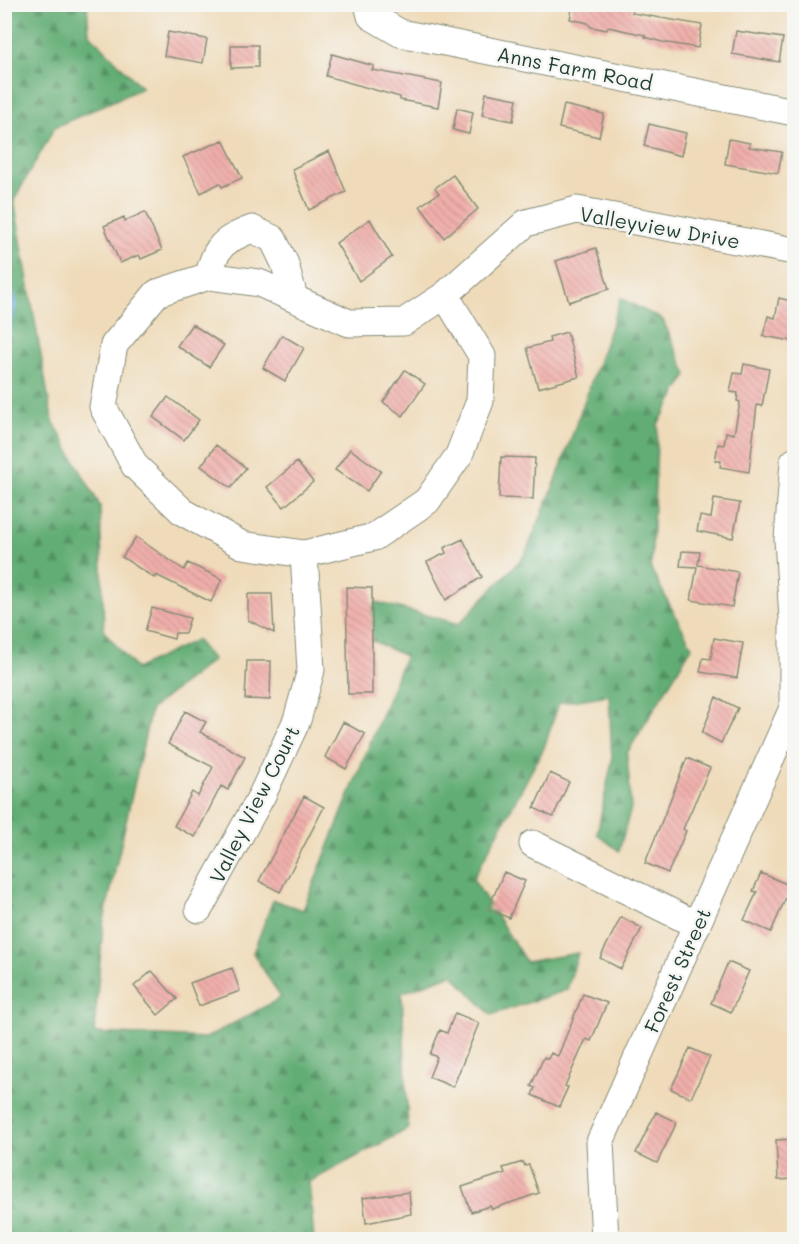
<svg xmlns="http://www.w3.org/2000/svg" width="799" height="1244" font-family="Mali,sans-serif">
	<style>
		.forest { fill: url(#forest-firs); stroke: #407554; stroke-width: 1.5 }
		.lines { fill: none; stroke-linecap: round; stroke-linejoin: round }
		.stream { stroke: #71aae0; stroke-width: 5 }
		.building { fill: url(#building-back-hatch) }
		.minor-casing { stroke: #878c77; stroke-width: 29 }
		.minor { stroke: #fff; stroke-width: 27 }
		.labels { text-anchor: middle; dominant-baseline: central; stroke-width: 5; stroke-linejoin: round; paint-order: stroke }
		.street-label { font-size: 20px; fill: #1f3d34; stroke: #f6f6f2 }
	</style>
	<defs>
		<pattern id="forest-firs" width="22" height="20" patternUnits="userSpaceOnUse" patternTransform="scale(1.5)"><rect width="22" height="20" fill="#62ad75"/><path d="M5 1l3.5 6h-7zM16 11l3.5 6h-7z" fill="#508e61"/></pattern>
		<pattern id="building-back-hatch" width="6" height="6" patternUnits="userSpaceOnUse" patternTransform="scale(1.5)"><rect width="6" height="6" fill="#f0afaa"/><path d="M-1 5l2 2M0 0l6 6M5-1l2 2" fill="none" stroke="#cd9793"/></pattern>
	</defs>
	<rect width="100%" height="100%" fill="#f6f6f2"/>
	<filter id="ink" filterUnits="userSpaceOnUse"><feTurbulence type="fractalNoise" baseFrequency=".0167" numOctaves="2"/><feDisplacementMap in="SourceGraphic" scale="12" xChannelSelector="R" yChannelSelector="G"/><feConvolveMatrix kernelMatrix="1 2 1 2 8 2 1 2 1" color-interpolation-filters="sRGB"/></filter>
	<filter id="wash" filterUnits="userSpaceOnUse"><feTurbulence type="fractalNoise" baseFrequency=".008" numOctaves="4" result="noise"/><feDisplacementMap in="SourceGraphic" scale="24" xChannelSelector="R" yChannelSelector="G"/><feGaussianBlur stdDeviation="1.35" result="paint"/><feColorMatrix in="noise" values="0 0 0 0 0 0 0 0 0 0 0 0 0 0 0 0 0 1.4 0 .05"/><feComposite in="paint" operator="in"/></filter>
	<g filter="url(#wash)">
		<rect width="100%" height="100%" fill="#efdbba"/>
		<path class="forest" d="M 5,5 L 87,5 L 89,33 L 142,88 L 55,127 L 14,200 L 52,419 L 100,506 L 104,631 L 136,669 L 196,640 L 213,660 L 151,709 L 103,925 L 94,1033 L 206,1038 L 281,998 L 253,953 L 273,900 L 303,910 L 405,656 L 360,635 L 376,602 L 459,624 L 525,555 L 557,478 L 621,298 L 663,320 L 687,375 L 658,424 L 651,569 L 692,647 L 627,753 L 631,808 L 619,851 L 597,834 L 612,760 L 609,695 L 559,703 L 544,748 L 473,879 L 526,962 L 578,953 L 567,990 L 491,1015 L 452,974 L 402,993 L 408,1129 L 309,1182 L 314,1239 L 5,1240 Z"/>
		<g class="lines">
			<path class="stream" d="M 4,270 L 15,303 L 4,347"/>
		</g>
		<g id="blocks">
			<path class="building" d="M 573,4 L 623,4 L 633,7 L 632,13 L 702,25 L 698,48 L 662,42 L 645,37 L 645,35 L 608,27 L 607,30 L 591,27 L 588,23 L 570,19 Z
				M 736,31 L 783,38 L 779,62 L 732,54 Z
				M 168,32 L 207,39 L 203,63 L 164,56 Z
				M 231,45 L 258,45 L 258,67 L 231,68 Z
				M 332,54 L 374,66 L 372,70 L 442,83 L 438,107 L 400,100 L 400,97 L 326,76 Z
				M 486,93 L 517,99 L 513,121 L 482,115 Z
				M 564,105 L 604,114 L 599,137 L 559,128 Z
				M 457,108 L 473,112 L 469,134 L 453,130 Z
				M 649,124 L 686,133 L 681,156 L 644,146 Z
				M 729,139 L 750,143 L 749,147 L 782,152 L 778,173 L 725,164 Z
				M 223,140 L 242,178 L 222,187 L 220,183 L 201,193 L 183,157 Z
				M 329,151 L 346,192 L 309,210 L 292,169 Z
				M 453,175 L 478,209 L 444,238 L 420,206 L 439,193 L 435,188 Z
				M 145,212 L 162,250 L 141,259 L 139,255 L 120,263 L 104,226 L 124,217 L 125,221 Z
				M 370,219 L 392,257 L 359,281 L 336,243 Z
				M 596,248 L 609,289 L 569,302 L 556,261 Z
				M 779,298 L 795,302 L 792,341 L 763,336 L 768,316 L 775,318 Z
				M 192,324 L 224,345 L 209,367 L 177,346 Z
				M 567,332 L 579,377 L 538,388 L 527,348 L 550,342 L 549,337 Z
				M 282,335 L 304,348 L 285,381 L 263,368 Z
				M 744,364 L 769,369 L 762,406 L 757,405 L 749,472 L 720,467 L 721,461 L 715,461 L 718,444 L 724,445 L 726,432 L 734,434 L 740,402 L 737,401 L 738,393 L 730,392 L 734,373 L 742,374 Z
				M 405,370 L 425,384 L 403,416 L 383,402 Z
				M 168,397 L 199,420 L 184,440 L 153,417 Z
				M 216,445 L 246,468 L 231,488 L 201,466 Z
				M 350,449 L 381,471 L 367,491 L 335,470 Z
				M 501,457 L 535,458 L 533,499 L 499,498 Z
				M 297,462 L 313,482 L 284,507 L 267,487 Z
				M 714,499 L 740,503 L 733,538 L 697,531 L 700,516 L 711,518 Z
				M 136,537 L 184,570 L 188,563 L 222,579 L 211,602 L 156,575 L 154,578 L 122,557 Z
				M 463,539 L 482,577 L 446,600 L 427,562 L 446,553 L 444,548 Z
				M 682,551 L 700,552 L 698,565 L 738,572 L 732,607 L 691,600 L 697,567 L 680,566 Z
				M 346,587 L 372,588 L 372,694 L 348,694 Z
				M 248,594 L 272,594 L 274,633 L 248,620 Z
				M 152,608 L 190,618 L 185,633 L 175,633 L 174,639 L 145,631 Z
				M 714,638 L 743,643 L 737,678 L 700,672 L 703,658 L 711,659 Z
				M 247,661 L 271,661 L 270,700 L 245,699 Z
				M 716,697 L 738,708 L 721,743 L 702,733 Z
				M 185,711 L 206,722 L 200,732 L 245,757 L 228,790 L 221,786 L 195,837 L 174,826 L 192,792 L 198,796 L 213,767 L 168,744 Z
				M 343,722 L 365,734 L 346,769 L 325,757 Z
				M 687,758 L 710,768 L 683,829 L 686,831 L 668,873 L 645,863 Z
				M 550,773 L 569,782 L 553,817 L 534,808 Z
				M 304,796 L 324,807 L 280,892 L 259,881 Z
				M 504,872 L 525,881 L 509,918 L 488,909 Z
				M 761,873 L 791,886 L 771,932 L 744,920 L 757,892 L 753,891 Z
				M 621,917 L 642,928 L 621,969 L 600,958 Z
				M 728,962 L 749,971 L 731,1012 L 711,1003 Z
				M 232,968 L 240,991 L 199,1006 L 190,983 Z
				M 152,971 L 177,999 L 158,1015 L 134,986 Z
				M 583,994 L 607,1003 L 591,1041 L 586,1039 L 565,1086 L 568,1087 L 559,1107 L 532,1095 L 535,1088 L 531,1086 L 544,1057 L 548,1059 L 551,1053 L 558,1056 Z
				M 455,1013 L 479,1023 L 453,1087 L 429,1077 L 437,1057 L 430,1054 L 440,1030 L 447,1033 Z
				M 690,1048 L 710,1057 L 691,1098 L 671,1089 Z
				M 656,1112 L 677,1122 L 657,1163 L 636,1153 Z
				M 795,1139 L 795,1179 L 778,1180 L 776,1140 Z
				M 523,1162 L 525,1166 L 529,1165 L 539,1193 L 492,1209 L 490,1206 L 471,1212 L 462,1187 L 505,1173 L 503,1168 Z
				M 409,1192 L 411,1214 L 366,1223 L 363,1198 Z"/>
		</g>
	</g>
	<g filter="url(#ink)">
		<use href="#blocks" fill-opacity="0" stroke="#878c77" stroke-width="1.5"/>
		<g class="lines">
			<g class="minor-casing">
				<path id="minor" d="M 368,4 L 371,16 L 400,33 L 794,112
					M 209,276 C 215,246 224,240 252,229 L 273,239 L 285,264 L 294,298
					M 445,295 L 482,356 L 480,401 L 459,455 L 427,501 L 374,537 L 304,554 L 242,545 L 183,512 L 135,466 L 103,407 L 114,345 L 157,293 L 209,276 L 259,283 L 349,323 L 404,322 L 445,295 L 526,223 L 577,210 L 794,251
					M 533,844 L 697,925
					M 199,909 L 262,795 L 297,720 L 311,670 L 304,554
					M 605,1240 L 600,1142 L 793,708 L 793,619 L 788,539 L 794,462"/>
			</g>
			<use href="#minor" class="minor"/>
		</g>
	</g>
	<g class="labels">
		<g class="street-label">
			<text transform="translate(575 68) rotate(11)">Anns Farm Road</text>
			<text transform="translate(660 227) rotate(10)">Valleyview Drive</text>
			<text transform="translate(254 804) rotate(-63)">Valley View Court</text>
			<text transform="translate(677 970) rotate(-66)">Forest Street</text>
		</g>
	</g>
	<rect width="799" height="1244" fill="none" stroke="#f6f6f2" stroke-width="24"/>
</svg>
